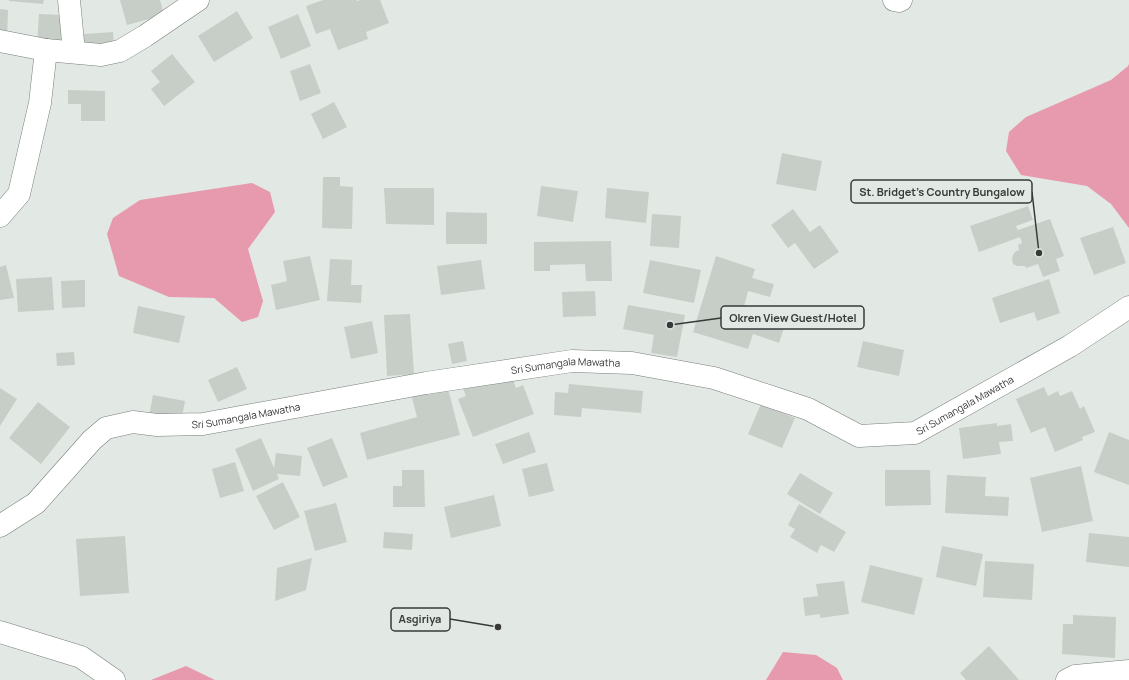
<svg xmlns="http://www.w3.org/2000/svg" width="1129" height="680" font-family="Manrope,sans-serif">
	<style>
		.forest { fill: #e799ad }
		.building { fill: #c7cec8 }
		.lines { fill: none; stroke-linecap: round; stroke-linejoin: round }
		.minor-casing { stroke: #777e79; stroke-width: 23 }
		.minor { stroke: #fff; stroke-width: 22 }
		.labels { text-anchor: middle; dominant-baseline: central; stroke-width: 3; stroke-linejoin: round; paint-order: stroke }
		.street-label { font-size: 10px; fill: #373a38; stroke: #e2e9e4 }
		.leader { fill: none; stroke: #373a38; stroke-width: 1.5 }
		.callout-dot { fill: #373a38; stroke: #e2e9e4; stroke-width: 1.5 }
		.callout { fill: #e2e9e4; stroke: #373a38; stroke-width: 1.5 }
		.callout-label { font-size: 11px; text-anchor: middle; font-weight: bold; fill: #373a38 }
	</style>
	<rect width="100%" height="100%" fill="#e2e9e4"/>
	<path class="forest" d="M 1129,64 L 1129,228 L 1111,204 L 1087,186 L 1021,175 L 1006,151 L 1009,132 L 1026,117 L 1111,80 L 1128,66 Z
		M 252,183 L 270,192 L 275,212 L 248,249 L 263,301 L 258,317 L 242,322 L 214,298 L 169,297 L 119,276 L 107,234 L 113,218 L 140,200 Z
		M 783,652 L 816,655 L 837,668 L 843,680 L 766,680 Z
		M 186,666 L 215,680 L 151,680 Z"/>
	<path class="building" d="M 9,0 L 44,0 L 43,4 L 9,1 Z
		M 120,0 L 160,0 L 164,15 L 127,25 Z
		M 323,0 L 356,0 L 357,1 L 360,0 L 380,0 L 389,23 L 366,32 L 368,39 L 338,50 L 330,29 L 316,34 L 306,6 Z
		M 0,9 L 8,10 L 7,39 L 0,38 Z
		M 237,11 L 253,38 L 214,62 L 198,36 Z
		M 39,14 L 62,15 L 61,47 L 37,46 Z
		M 298,14 L 311,46 L 281,59 L 268,27 Z
		M 113,32 L 114,51 L 85,53 L 84,34 Z
		M 172,54 L 195,82 L 164,106 L 151,89 L 160,82 L 151,71 Z
		M 310,64 L 321,93 L 300,101 L 290,71 Z
		M 68,90 L 105,91 L 105,121 L 81,121 L 81,104 L 68,104 Z
		M 334,102 L 347,127 L 323,139 L 311,114 Z
		M 782,153 L 822,161 L 816,191 L 776,184 Z
		M 323,177 L 340,177 L 340,186 L 353,187 L 352,229 L 322,228 Z
		M 541,186 L 578,191 L 573,222 L 537,216 Z
		M 384,188 L 434,188 L 434,225 L 386,224 Z
		M 607,188 L 649,192 L 646,223 L 605,218 Z
		M 1028,206 L 1033,220 L 1016,226 L 1018,230 L 1050,219 L 1064,256 L 1056,259 L 1060,271 L 1043,277 L 1038,264 L 1026,268 L 1025,266 L 1017,266 L 1013,264 L 1012,259 L 1013,255 L 1015,252 L 1019,250 L 1018,245 L 1022,243 L 1020,237 L 979,252 L 970,226 Z
		M 793,209 L 810,232 L 820,225 L 839,252 L 814,269 L 795,243 L 788,248 L 771,225 Z
		M 446,212 L 487,213 L 487,244 L 446,244 Z
		M 652,214 L 681,216 L 679,248 L 650,246 Z
		M 1113,227 L 1126,263 L 1094,275 L 1080,238 Z
		M 611,241 L 612,281 L 586,281 L 585,264 L 550,265 L 550,271 L 534,271 L 534,242 Z
		M 310,256 L 320,300 L 276,310 L 271,285 L 287,281 L 283,261 Z
		M 716,256 L 755,269 L 752,278 L 774,284 L 770,297 L 748,291 L 743,311 L 785,325 L 779,343 L 753,334 L 748,349 L 693,332 Z
		M 330,259 L 352,260 L 351,285 L 362,285 L 361,303 L 327,301 Z
		M 481,260 L 485,289 L 441,295 L 437,266 Z
		M 650,260 L 701,270 L 694,303 L 643,293 Z
		M 6,265 L 14,298 L 0,300 L 0,267 Z
		M 52,277 L 54,310 L 18,312 L 16,279 Z
		M 1049,279 L 1060,313 L 1037,321 L 1034,312 L 1000,323 L 992,298 Z
		M 85,280 L 85,307 L 62,308 L 61,281 Z
		M 595,291 L 596,316 L 563,317 L 562,292 Z
		M 628,305 L 685,315 L 677,357 L 651,353 L 654,335 L 623,329 Z
		M 138,306 L 185,316 L 179,343 L 133,333 Z
		M 410,314 L 414,374 L 387,376 L 384,315 Z
		M 372,321 L 378,353 L 351,359 L 344,327 Z
		M 463,341 L 467,361 L 452,364 L 448,344 Z
		M 863,341 L 904,350 L 899,376 L 857,367 Z
		M 74,352 L 75,365 L 57,366 L 56,353 Z
		M 237,367 L 247,389 L 218,402 L 208,380 Z
		M 502,374 L 512,377 L 516,388 L 523,385 L 534,414 L 473,437 L 458,399 L 466,396 L 463,389 Z
		M 569,384 L 643,391 L 641,413 L 582,408 L 581,417 L 554,415 L 555,392 L 568,393 Z
		M 447,385 L 460,435 L 367,460 L 360,433 L 417,417 L 411,394 Z
		M 1044,387 L 1048,396 L 1058,391 L 1060,396 L 1072,391 L 1080,409 L 1084,406 L 1095,432 L 1082,437 L 1083,440 L 1055,452 L 1045,427 L 1031,433 L 1016,399 Z
		M 0,388 L 17,399 L 0,426 Z
		M 153,395 L 185,401 L 181,423 L 149,416 Z
		M 38,402 L 70,427 L 41,464 L 9,438 Z
		M 761,404 L 795,418 L 782,448 L 748,434 Z
		M 997,423 L 997,426 L 1011,424 L 1013,441 L 999,442 L 1001,454 L 963,459 L 959,428 Z
		M 529,432 L 536,452 L 503,464 L 495,444 Z
		M 1109,432 L 1129,440 L 1129,485 L 1094,472 Z
		M 261,438 L 274,468 L 276,453 L 302,456 L 300,476 L 277,474 L 279,479 L 253,491 L 235,449 Z
		M 332,438 L 348,477 L 323,487 L 307,448 Z
		M 235,462 L 244,491 L 220,498 L 212,469 Z
		M 547,463 L 554,491 L 529,497 L 522,469 Z
		M 1081,466 L 1093,521 L 1042,532 L 1030,478 Z
		M 402,470 L 424,470 L 425,507 L 393,507 L 393,486 L 402,486 Z
		M 885,470 L 930,470 L 931,505 L 885,506 Z
		M 800,473 L 833,493 L 820,514 L 787,494 Z
		M 947,475 L 986,477 L 985,496 L 1009,497 L 1008,516 L 945,513 Z
		M 283,482 L 300,517 L 274,530 L 256,496 Z
		M 494,495 L 501,526 L 451,538 L 444,507 Z
		M 336,503 L 347,542 L 315,551 L 304,511 Z
		M 799,504 L 846,532 L 834,552 L 821,545 L 817,553 L 790,537 L 795,529 L 788,525 Z
		M 384,532 L 413,534 L 412,550 L 383,548 Z
		M 1089,533 L 1129,537 L 1129,567 L 1086,562 Z
		M 125,536 L 129,593 L 80,596 L 76,539 Z
		M 942,546 L 983,554 L 976,586 L 936,577 Z
		M 312,558 L 306,590 L 275,601 L 277,568 Z
		M 985,561 L 1034,564 L 1032,600 L 983,597 Z
		M 870,565 L 923,578 L 914,615 L 861,602 Z
		M 844,581 L 849,614 L 820,618 L 820,614 L 805,616 L 803,598 L 818,596 L 816,584 Z
		M 1073,615 L 1116,617 L 1115,658 L 1062,654 L 1063,624 L 1073,624 Z
		M 989,646 L 1019,680 L 966,680 L 960,673 Z"/>
	<g class="lines">
		<g class="minor-casing">
			<g id="minor">
				<path d="M 69,0 L 74,52"/>
				<path d="M 894,0 L 899,1 L 901,0"/>
				<path d="M 0,41 L 46,50 L 101,55 L 120,51 L 145,36 L 198,0"/>
				<path d="M 0,216 L 19,194 L 40,103 L 46,50"/>
				<path id="s1" d="M 0,526 L 36,503 L 92,440 L 106,428 L 133,422 L 157,425 L 203,424 L 426,383 L 572,361 L 632,363 L 714,378 L 808,409 L 859,436 L 915,433 L 1070,346 L 1129,307"/>
				<path d="M 0,632 L 81,657 L 114,680"/>
				<path d="M 1067,680 L 1075,676 L 1129,671"/>
			</g>
		</g>
		<use href="#minor" class="minor"/>
	</g>
	<g class="labels">
		<g class="street-label">
			<text stroke="none"><textPath href="#s1" startOffset="611">Sri Sumangala Mawatha</textPath></text>
			<text stroke="none"><textPath href="#s1" startOffset="1031">Sri Sumangala Mawatha</textPath></text>
			<text stroke="none"><textPath href="#s1" startOffset="287">Sri Sumangala Mawatha</textPath></text>
		</g>
	</g>
	<path class="leader" d="M1039 253L1032 192M670 325L721 318M498 627L450 619"/>
	<g class="callout-dot">
		<circle cx="1039" cy="253" r="4"/>
		<circle cx="670" cy="325" r="4"/>
		<circle cx="498" cy="627" r="4"/>
	</g>
	<g class="callout">
		<rect x="851" y="180" width="181" height="23" rx="4"/>
		<rect x="721" y="306" width="143" height="23" rx="4"/>
		<rect x="391" y="608" width="59" height="23" rx="4"/>
	</g>
	<g class="callout-label">
		<text x="942" y="196">St. Bridget's Country Bungalow</text>
		<text x="793" y="322">Okren View Guest/Hotel</text>
		<text x="420" y="623">Asgiriya</text>
	</g>
</svg>
